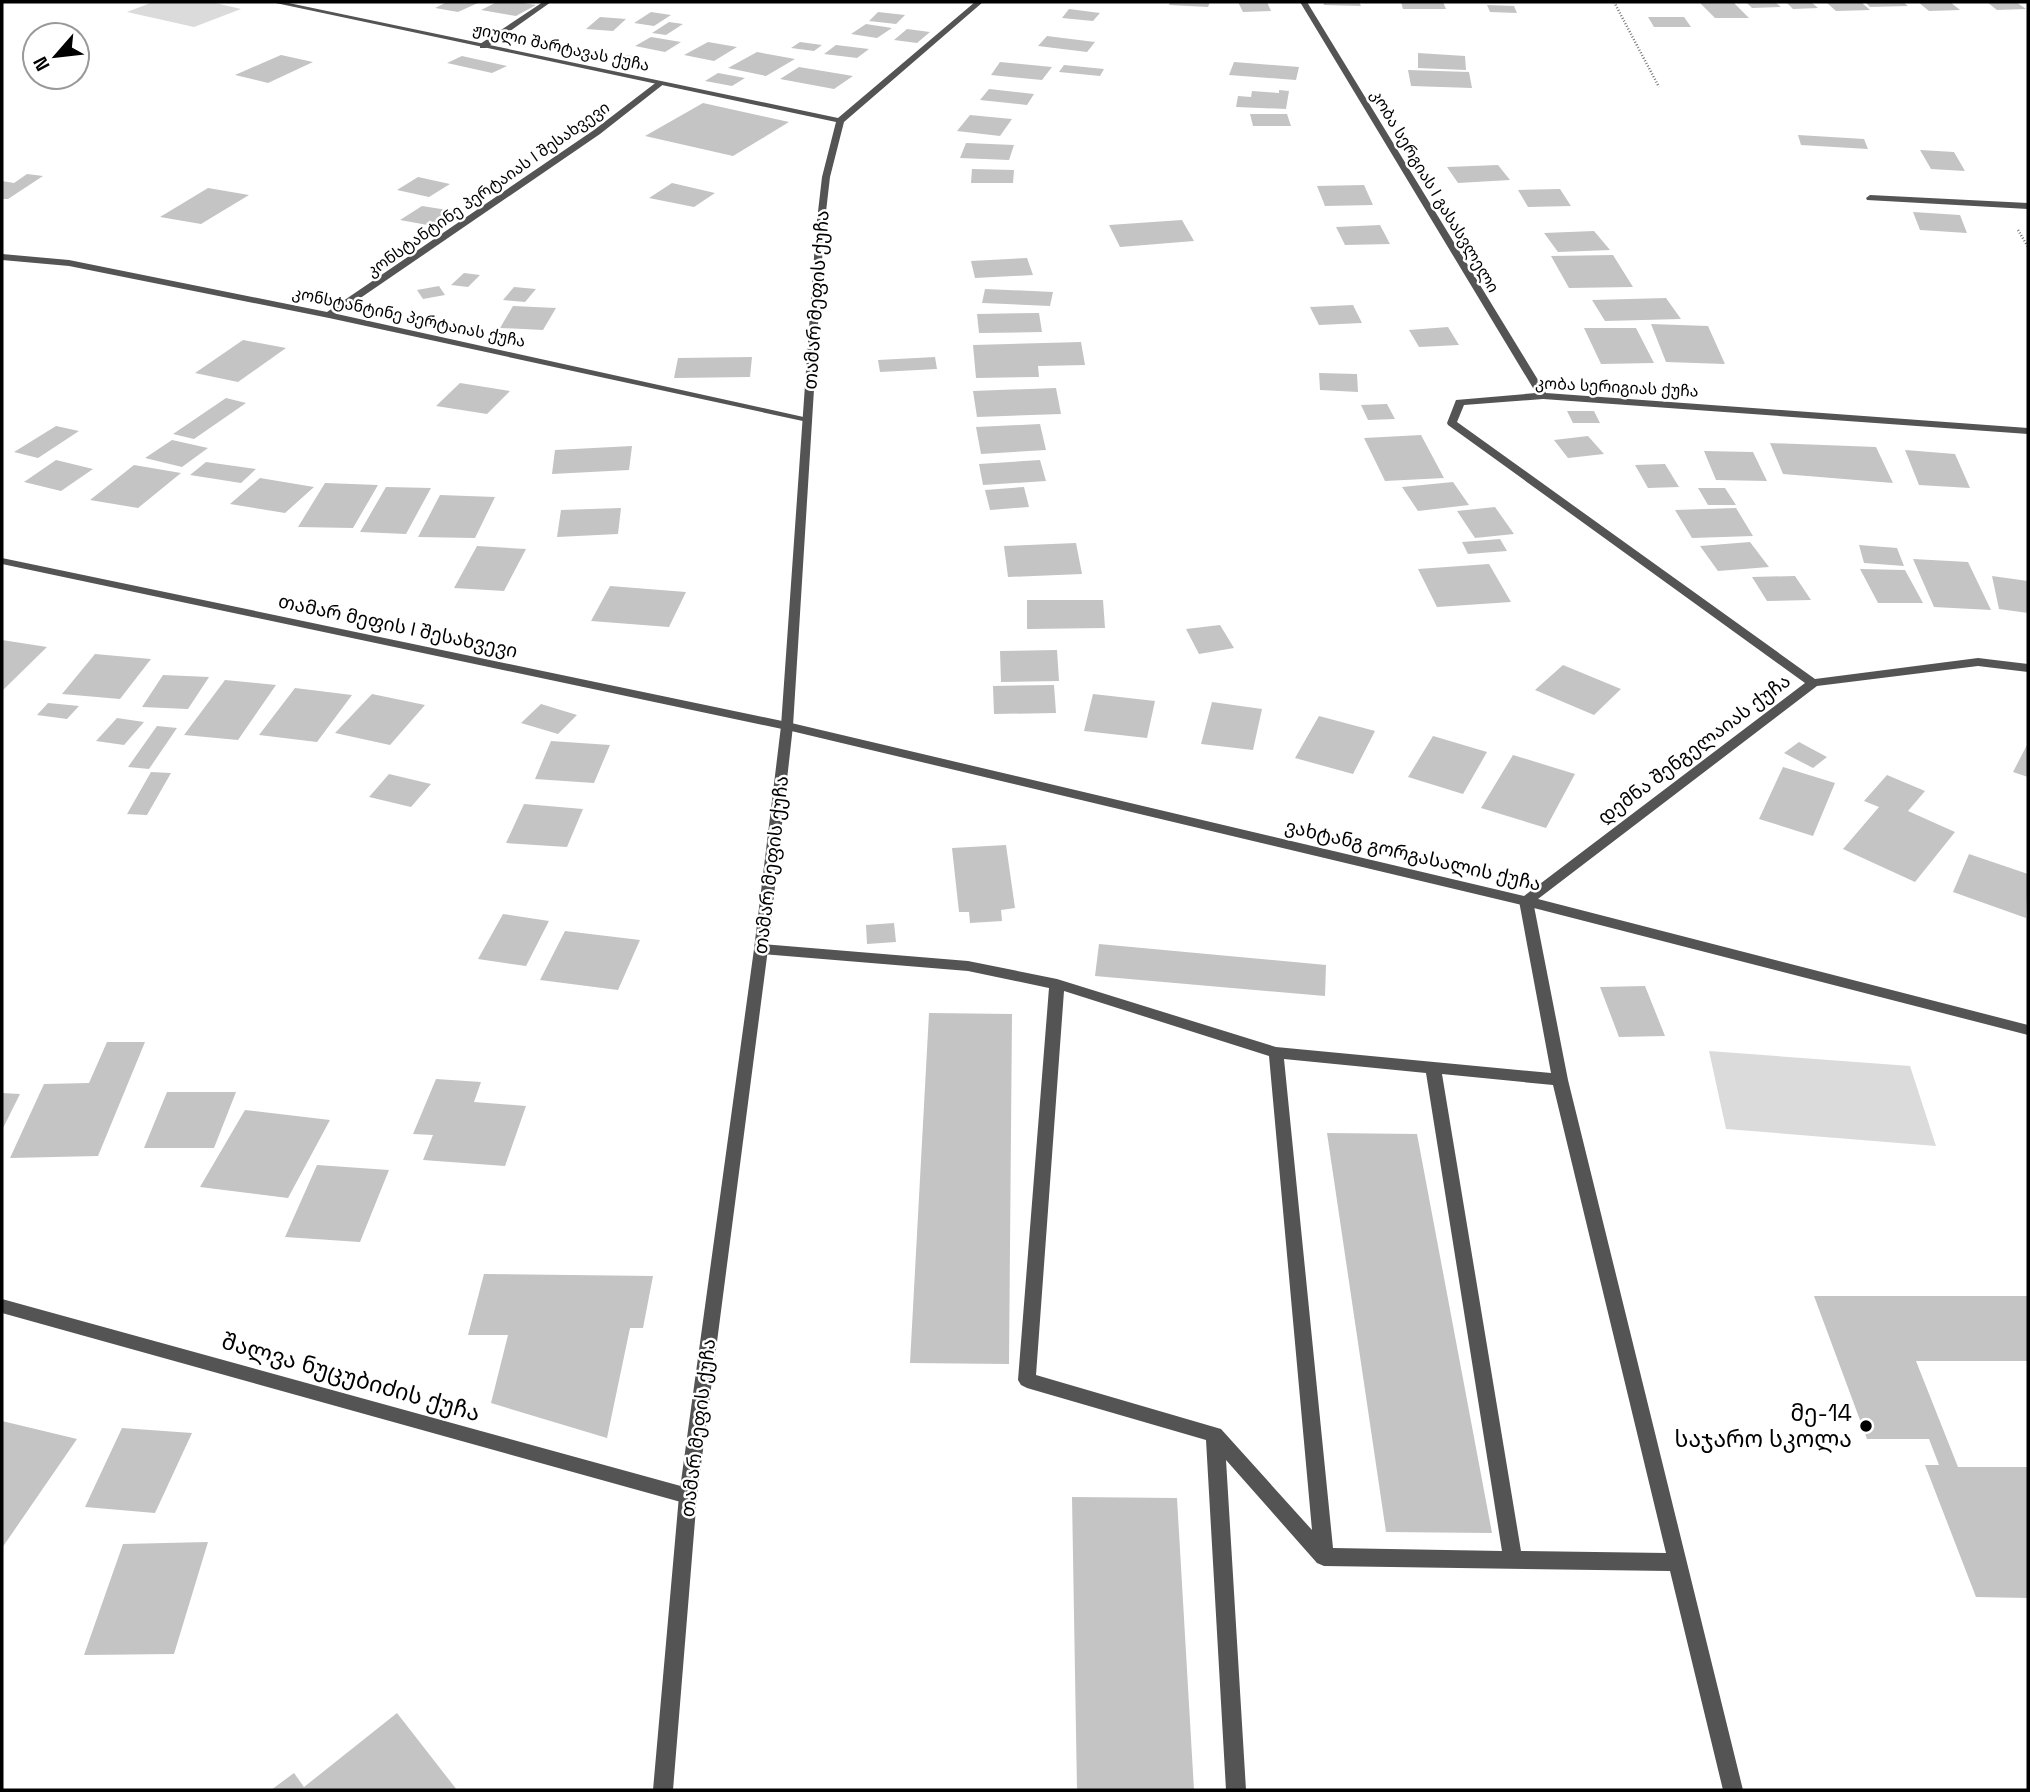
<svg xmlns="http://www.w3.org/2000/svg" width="2030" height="1792" font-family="'Space Grotesk','Noto Sans Georgian',sans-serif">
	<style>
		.green { fill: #dbdbdb }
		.building { fill: #c4c4c4 }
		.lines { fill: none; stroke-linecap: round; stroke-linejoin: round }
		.path { stroke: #767676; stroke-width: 2.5; stroke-dasharray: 1 2; stroke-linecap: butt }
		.service { fill: #545454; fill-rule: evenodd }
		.minor { fill: #545454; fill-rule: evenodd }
		.tertiary { fill: #545454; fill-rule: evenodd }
		.poi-dot { fill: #000; stroke: #fff; stroke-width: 2.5 }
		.labels { text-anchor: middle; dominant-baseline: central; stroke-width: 5; stroke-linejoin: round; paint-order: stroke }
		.far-street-label { font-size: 16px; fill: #000; stroke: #fff }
		.street-label { font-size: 19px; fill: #000; stroke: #fff }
		.near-street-label { font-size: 23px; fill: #000; stroke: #fff }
		.near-poi-label { font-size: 23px; fill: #000; stroke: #fff; text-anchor: end }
	</style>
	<rect width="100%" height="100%" fill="#fff"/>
	<path class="green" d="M 153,2 L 211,2 L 241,9 L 194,27 L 127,12 Z
		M 1709,1051 L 1910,1066 L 1936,1146 L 1726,1129 Z"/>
	<path class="building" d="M 447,2 L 480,2 L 458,12 L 435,8 Z
		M 497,2 L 516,2 L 536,5 L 516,16 L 481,10 Z
		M 1170,2 L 1210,2 L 1208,7 L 1169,5 Z
		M 1238,2 L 1267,2 L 1271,11 L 1243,12 Z
		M 1323,2 L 1359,2 L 1361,6 L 1324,5 Z
		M 1401,2 L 1443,2 L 1446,9 L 1403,9 Z
		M 1699,2 L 1733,2 L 1749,18 L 1715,18 Z
		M 1746,2 L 1775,2 L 1781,7 L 1752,8 Z
		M 1786,2 L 1811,2 L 1818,8 L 1793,9 Z
		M 1826,2 L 1861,2 L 1870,10 L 1836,11 Z
		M 1865,2 L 1903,2 L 1908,6 L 1870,7 Z
		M 1918,2 L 1950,2 L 1960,10 L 1929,11 Z
		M 1987,2 L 2016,2 L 2026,9 L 1997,10 Z
		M 1487,5 L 1514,6 L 1517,13 L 1490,12 Z
		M 1069,9 L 1100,13 L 1093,21 L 1062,18 Z
		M 651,12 L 671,15 L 654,26 L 634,23 Z
		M 878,12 L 905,15 L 896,24 L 869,21 Z
		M 600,17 L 626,19 L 613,31 L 586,29 Z
		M 1648,17 L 1684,17 L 1691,27 L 1654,27 Z
		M 669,22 L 683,24 L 666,35 L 652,33 Z
		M 866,24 L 892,28 L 877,38 L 851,34 Z
		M 907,29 L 930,32 L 917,43 L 894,40 Z
		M 1047,36 L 1095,42 L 1087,52 L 1038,46 Z
		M 651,37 L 681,42 L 665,52 L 635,46 Z
		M 708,42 L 737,47 L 714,61 L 684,55 Z
		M 800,42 L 822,45 L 814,51 L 791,48 Z
		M 836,45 L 869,49 L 857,58 L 824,54 Z
		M 757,52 L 795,59 L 766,76 L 728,68 Z
		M 1418,53 L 1465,56 L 1466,70 L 1418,68 Z
		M 619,54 L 639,57 L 631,63 L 611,59 Z
		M 281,55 L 313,62 L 268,83 L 235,75 Z
		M 462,56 L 507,66 L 492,73 L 447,63 Z
		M 1000,62 L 1052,67 L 1042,80 L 991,75 Z
		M 1234,62 L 1299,67 L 1296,80 L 1229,75 Z
		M 1064,65 L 1104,69 L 1100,76 L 1059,72 Z
		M 799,67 L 853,76 L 834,89 L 780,79 Z
		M 1408,70 L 1469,72 L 1472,88 L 1411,86 Z
		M 718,73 L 745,78 L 732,86 L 705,81 Z
		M 989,89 L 1034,94 L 1027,105 L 980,100 Z
		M 1279,90 L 1289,91 L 1286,109 L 1236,107 L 1238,96 L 1251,97 L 1252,91 L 1279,93 Z
		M 703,103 L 789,122 L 733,156 L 645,136 Z
		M 1250,114 L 1287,114 L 1291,126 L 1253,126 Z
		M 970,115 L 1012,119 L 1000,136 L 957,131 Z
		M 1798,135 L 1864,139 L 1868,149 L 1801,145 Z
		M 966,143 L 1014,145 L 1009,160 L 960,158 Z
		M 1920,150 L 1954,152 L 1965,171 L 1931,169 Z
		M 1498,165 L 1510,180 L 1458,183 L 1447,167 Z
		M 972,169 L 1014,170 L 1013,183 L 971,183 Z
		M 27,174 L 43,176 L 8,199 L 2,199 L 2,181 L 14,183 Z
		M 418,177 L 450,184 L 429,197 L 397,190 Z
		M 672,183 L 715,193 L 694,207 L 649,198 Z
		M 1364,185 L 1373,205 L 1325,206 L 1317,186 Z
		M 208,188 L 249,195 L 201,224 L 160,217 Z
		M 1560,189 L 1571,206 L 1528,207 L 1518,190 Z
		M 422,206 L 454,211 L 433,226 L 400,220 Z
		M 1913,212 L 1960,215 L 1967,233 L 1920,230 Z
		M 1182,220 L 1194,241 L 1120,247 L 1109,225 Z
		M 1380,225 L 1390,244 L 1345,245 L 1336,227 Z
		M 1594,231 L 1610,250 L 1558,252 L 1544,233 Z
		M 1613,255 L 1633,287 L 1569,288 L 1551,256 Z
		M 1027,258 L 1033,275 L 975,278 L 971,261 Z
		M 464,273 L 480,275 L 468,287 L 451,285 Z
		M 439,286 L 445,295 L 423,299 L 417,290 Z
		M 514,287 L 536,289 L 525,302 L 503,300 Z
		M 985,289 L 1053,292 L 1050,306 L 982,303 Z
		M 1666,298 L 1681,319 L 1605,321 L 1592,300 Z
		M 1353,305 L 1362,323 L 1319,325 L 1310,307 Z
		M 513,306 L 556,308 L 543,330 L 500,328 Z
		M 1039,313 L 1042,332 L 979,333 L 977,314 Z
		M 1651,324 L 1708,326 L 1725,364 L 1666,362 Z
		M 1448,327 L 1459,345 L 1419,347 L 1409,330 Z
		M 1584,328 L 1636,328 L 1654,363 L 1601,364 Z
		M 243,340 L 286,348 L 238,382 L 195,373 Z
		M 1081,342 L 1085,365 L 1038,366 L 1039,377 L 976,378 L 973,345 Z
		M 752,357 L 750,377 L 674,378 L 678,358 Z
		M 935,357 L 937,369 L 880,372 L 878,360 Z
		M 1319,373 L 1357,374 L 1358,392 L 1320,390 Z
		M 460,383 L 510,391 L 487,414 L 436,406 Z
		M 1056,388 L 1061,414 L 977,417 L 973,391 Z
		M 226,398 L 246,403 L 194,439 L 173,434 Z
		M 1387,404 L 1395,419 L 1368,420 L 1361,405 Z
		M 1567,411 L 1594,411 L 1600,423 L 1573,423 Z
		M 1040,424 L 1046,450 L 981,454 L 976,427 Z
		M 56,426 L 79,431 L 38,458 L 14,452 Z
		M 1421,435 L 1444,478 L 1385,481 L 1364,438 Z
		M 1588,436 L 1604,454 L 1568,458 L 1554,440 Z
		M 172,440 L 208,448 L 182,467 L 145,458 Z
		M 1770,443 L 1876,447 L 1893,483 L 1783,474 Z
		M 632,446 L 629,470 L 552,474 L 555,450 Z
		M 1905,450 L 1955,454 L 1970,488 L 1919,485 Z
		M 1704,451 L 1753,452 L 1767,481 L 1716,480 Z
		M 56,460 L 93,469 L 61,491 L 24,482 Z
		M 1040,460 L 1046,481 L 983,485 L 979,464 Z
		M 206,462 L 256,469 L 241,483 L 190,475 Z
		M 1665,464 L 1679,487 L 1648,488 L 1635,465 Z
		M 134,465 L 181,473 L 138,508 L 90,500 Z
		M 260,478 L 314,487 L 285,513 L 230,504 Z
		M 1453,482 L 1469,505 L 1418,511 L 1402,487 Z
		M 325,483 L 378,485 L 353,528 L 298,527 Z
		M 386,487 L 431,488 L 406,534 L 360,532 Z
		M 1024,487 L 1029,507 L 990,510 L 985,490 Z
		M 1698,488 L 1725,488 L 1736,505 L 1708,505 Z
		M 440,495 L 495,497 L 475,538 L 418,537 Z
		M 1495,507 L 1514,534 L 1475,538 L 1457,511 Z
		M 621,508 L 618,534 L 557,537 L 561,510 Z
		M 1736,508 L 1753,536 L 1692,538 L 1675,510 Z
		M 1500,539 L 1507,551 L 1468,554 L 1462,542 Z
		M 1750,542 L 1769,567 L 1718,571 L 1700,546 Z
		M 1076,543 L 1082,574 L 1008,577 L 1004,546 Z
		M 1859,545 L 1897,548 L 1904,566 L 1864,563 Z
		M 477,546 L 526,549 L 504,591 L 454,588 Z
		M 1913,559 L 1968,562 L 1991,610 L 1934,607 Z
		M 1489,564 L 1511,602 L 1437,607 L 1418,569 Z
		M 1860,569 L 1905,570 L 1923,603 L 1878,603 Z
		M 1795,576 L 1811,600 L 1767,601 L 1752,577 Z
		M 1992,576 L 2028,581 L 2028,613 L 1999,609 Z
		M 610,586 L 686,592 L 669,627 L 591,621 Z
		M 1027,600 L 1103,600 L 1105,628 L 1027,629 Z
		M 1220,625 L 1234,648 L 1199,654 L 1186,629 Z
		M 2,640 L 47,647 L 2,691 Z
		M 1057,650 L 1059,681 L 1001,682 L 1000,651 Z
		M 95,654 L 151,659 L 120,699 L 62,694 Z
		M 1563,665 L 1621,689 L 1594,715 L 1535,690 Z
		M 163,675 L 209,677 L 188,709 L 142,707 Z
		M 225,680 L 276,685 L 238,740 L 184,735 Z
		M 1054,685 L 1056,713 L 994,714 L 993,686 Z
		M 295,688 L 352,695 L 317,742 L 259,735 Z
		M 372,694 L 425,705 L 390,745 L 335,733 Z
		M 1093,694 L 1155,701 L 1147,738 L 1084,731 Z
		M 1212,702 L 1262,709 L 1253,750 L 1201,744 Z
		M 48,703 L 79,706 L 67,719 L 37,715 Z
		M 541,704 L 577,715 L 558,734 L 521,723 Z
		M 1319,716 L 1375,731 L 1353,774 L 1295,758 Z
		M 117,718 L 144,722 L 124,745 L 96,741 Z
		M 157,726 L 177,728 L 149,769 L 128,767 Z
		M 1433,736 L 1487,752 L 1463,794 L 1408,777 Z
		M 551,741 L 610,745 L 594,783 L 535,779 Z
		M 1799,742 L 1827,757 L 1813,768 L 1784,753 Z
		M 2028,743 L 2028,777 L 2013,772 Z
		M 1513,755 L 1575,774 L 1546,828 L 1481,808 Z
		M 1783,767 L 1835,783 L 1813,836 L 1759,819 Z
		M 151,772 L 171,773 L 147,815 L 127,814 Z
		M 389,774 L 431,784 L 411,807 L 369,797 Z
		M 1887,775 L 1925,791 L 1908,811 L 1955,832 L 1915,882 L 1843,849 L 1879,807 L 1864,801 Z
		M 524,804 L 583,809 L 567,847 L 506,843 Z
		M 1006,845 L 1015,908 L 1001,910 L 1002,921 L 970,923 L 969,912 L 959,912 L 952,848 Z
		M 1969,854 L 2028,874 L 2026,918 L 1953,892 Z
		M 503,914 L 549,921 L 526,966 L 478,959 Z
		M 894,923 L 896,942 L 867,944 L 866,925 Z
		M 565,931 L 640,940 L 618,990 L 540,980 Z
		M 1099,944 L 1326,965 L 1325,996 L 1095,976 Z
		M 1645,986 L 1665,1036 L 1619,1037 L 1600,987 Z
		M 929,1013 L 1012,1014 L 1009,1364 L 910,1363 Z
		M 107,1042 L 145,1042 L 98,1156 L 10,1158 L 44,1084 L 89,1083 Z
		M 436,1079 L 481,1082 L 474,1102 L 526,1106 L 505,1166 L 423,1160 L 433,1135 L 413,1134 Z
		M 167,1092 L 236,1092 L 214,1148 L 144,1148 Z
		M 2,1093 L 20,1094 L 2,1130 Z
		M 245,1110 L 330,1120 L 288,1198 L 200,1187 Z
		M 1327,1133 L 1417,1134 L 1492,1533 L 1386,1532 Z
		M 317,1165 L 389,1170 L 360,1242 L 285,1237 Z
		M 484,1274 L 653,1276 L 643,1328 L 630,1328 L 607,1438 L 491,1403 L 508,1335 L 468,1335 Z
		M 1814,1296 L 2028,1296 L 2028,1361 L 1916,1361 L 1958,1467 L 2028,1467 L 2028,1598 L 1976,1597 L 1925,1465 L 1939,1465 L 1929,1439 L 1867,1439 Z
		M 2,1421 L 77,1439 L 2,1548 Z
		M 122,1428 L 192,1433 L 155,1513 L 85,1507 Z
		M 1072,1497 L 1177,1498 L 1194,1790 L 1077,1790 Z
		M 208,1542 L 174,1654 L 84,1655 L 123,1544 Z
		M 397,1713 L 457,1790 L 271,1790 L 294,1773 L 304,1787 Z"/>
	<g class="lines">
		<path class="path" d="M 1614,2 L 1659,87
			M 2018,230 L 2028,247"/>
		<path class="service" d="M 1526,896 L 1533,901 L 1568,1080 L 1743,1790 L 1723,1790 L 1670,1571 L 1324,1566 L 1317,1563 L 1226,1460 L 1246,1790 L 1226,1790 L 1206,1440 L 1027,1388 L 1021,1385 L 1018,1380 L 1049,988 L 968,971 L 761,954 L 754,949 L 761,944 L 968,961 L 1057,979 L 1276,1047 L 1551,1073 L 1519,901 ZM 1064,991 L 1269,1056 L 1312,1530 L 1221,1429 L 1036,1375 ZM 1284,1059 L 1426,1073 L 1502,1551 L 1333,1548 ZM 1442,1074 L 1553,1085 L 1666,1553 L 1521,1551 Z"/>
		<path class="minor" d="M 543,2 L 551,2 L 486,48 L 480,48 L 480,44 Z
			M 1300,2 L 1307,2 L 1546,393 L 2028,428 L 2028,434 L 1543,399 L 1464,405 L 1457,422 L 1815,679 L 1978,658 L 2028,664 L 2028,672 L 1978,666 L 1817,686 L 1538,899 L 2028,1025 L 2028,1035 L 1526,906 L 787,730 L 2,564 L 2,558 L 787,722 L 1524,896 L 1805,683 L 1448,425 L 1447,423 L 1456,400 L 1536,393 Z
			M 658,81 L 665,83 L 600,134 L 337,314 L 808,418 L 812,419 L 812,423 L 329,318 L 69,266 L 2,260 L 2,254 L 69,260 L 327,312 L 594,130 Z
			M 1870,195 L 2028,203 L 2028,209 L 1867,200 L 1866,198 Z
			M 2,1299 L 688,1488 L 695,1490 L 697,1496 L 695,1502 L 688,1504 L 2,1313 Z"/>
		<path class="tertiary" d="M 271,2 L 284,2 L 838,118 L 975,2 L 983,2 L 844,122 L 830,177 L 824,229 L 793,726 L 768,949 L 697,1496 L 673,1790 L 653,1790 L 679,1496 L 754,949 L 781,726 L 816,229 L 822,177 L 836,122 Z"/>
	</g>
	<circle class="poi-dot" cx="1866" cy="1426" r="7"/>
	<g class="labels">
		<g class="far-street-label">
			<text transform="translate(561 47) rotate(12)">ჟიული შარტავას ქუჩა</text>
			<text transform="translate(488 189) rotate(-35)">კონსტანტინე პერტაიას I შესახვევი</text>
			<text transform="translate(1435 191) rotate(59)">კობა სერგიას I გასასვლელი</text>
			<text transform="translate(409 317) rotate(12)">კონსტანტინე პერტაიას ქუჩა</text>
			<text transform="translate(1617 387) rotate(3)">კობა სერიგიას ქუჩა</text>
		</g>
		<g class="street-label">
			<text transform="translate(816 300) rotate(-86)">თამარ მეფის ქუჩა</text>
			<text transform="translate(398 626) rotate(12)">თამარ მეფის I შესახვევი</text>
			<text transform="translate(1694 749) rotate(-37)">დემნა შენგელაიას ქუჩა</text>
			<text transform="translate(1413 855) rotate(13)">ვახტანგ გორგასალის ქუჩა</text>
			<text transform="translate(771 865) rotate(-83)">თამარ მეფის ქუჩა</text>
			<text transform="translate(698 1428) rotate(-83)">თამარ მეფის ქუჩა</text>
		</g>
		<g class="near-street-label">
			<text transform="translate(351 1377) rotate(16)">შალვა ნუცუბიძის ქუჩა</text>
		</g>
		<g class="near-poi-label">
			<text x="1852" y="1413">მე-14<tspan x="1852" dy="26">საჯარო სკოლა</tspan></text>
		</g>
	</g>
	<rect width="2030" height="1792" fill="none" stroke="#000000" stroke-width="7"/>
	<g transform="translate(56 56) rotate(242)"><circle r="33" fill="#ffffff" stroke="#999999" stroke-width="2"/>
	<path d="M0-5L12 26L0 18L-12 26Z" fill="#000000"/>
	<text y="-10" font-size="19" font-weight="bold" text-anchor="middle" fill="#000000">N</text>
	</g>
</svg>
